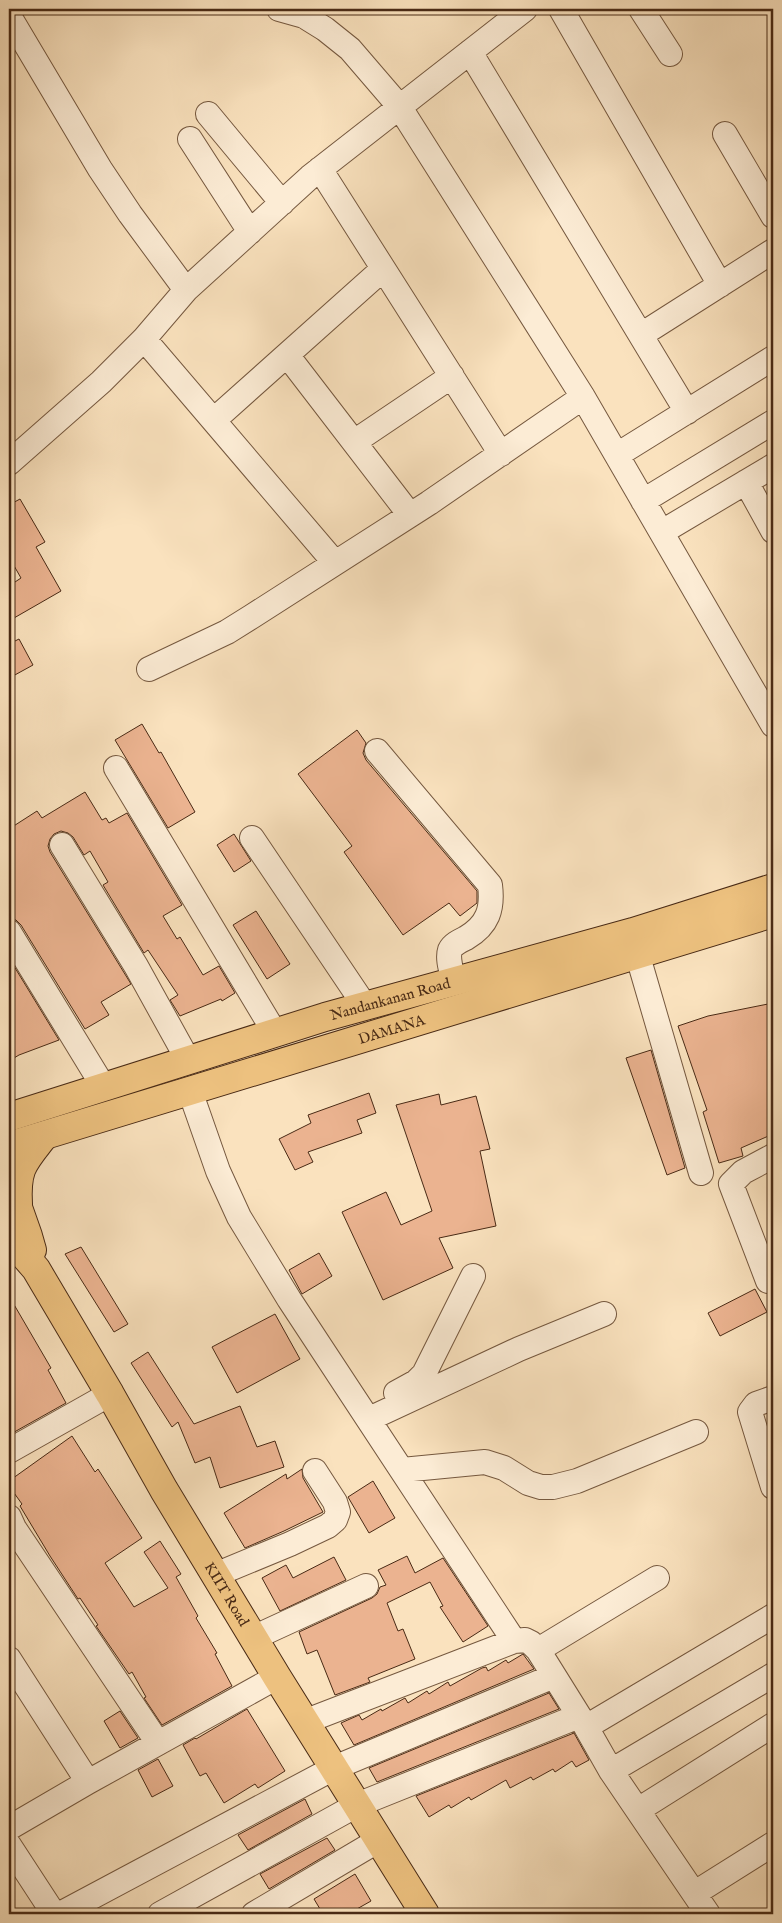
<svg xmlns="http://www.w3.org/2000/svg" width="782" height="1923" font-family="'IM FELL English',serif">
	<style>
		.building { fill: #ebb390; stroke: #492a15 }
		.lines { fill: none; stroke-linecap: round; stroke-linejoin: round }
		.minor-casing { stroke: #75583f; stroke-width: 26 }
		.major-casing { stroke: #492a15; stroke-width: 30 }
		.minor { stroke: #fcecd5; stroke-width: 24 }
		.major { stroke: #edc17f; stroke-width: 28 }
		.labels { text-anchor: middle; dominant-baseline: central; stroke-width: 5; stroke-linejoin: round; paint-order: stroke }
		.street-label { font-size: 15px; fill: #492a15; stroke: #fcecd5 }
	</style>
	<rect width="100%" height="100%" fill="#fae2be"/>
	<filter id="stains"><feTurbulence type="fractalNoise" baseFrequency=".004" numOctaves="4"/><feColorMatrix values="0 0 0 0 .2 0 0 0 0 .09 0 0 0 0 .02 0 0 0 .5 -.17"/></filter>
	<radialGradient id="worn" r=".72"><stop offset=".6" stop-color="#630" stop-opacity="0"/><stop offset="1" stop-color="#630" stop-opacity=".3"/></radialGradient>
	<path class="building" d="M 20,499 L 45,542 L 36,547 L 61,591 L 14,618 L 9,609 L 9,586 L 21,578 L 9,557 L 9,505 Z
		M 19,639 L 33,665 L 13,676 L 9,669 L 9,644 Z
		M 142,724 L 159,753 L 161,752 L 195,812 L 168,828 L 115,740 Z
		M 357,730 L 366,743 L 363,753 L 366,760 L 477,891 L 477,903 L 460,916 L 449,903 L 403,935 L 344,852 L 352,846 L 298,774 Z
		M 85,792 L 102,820 L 106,818 L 109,823 L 127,813 L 182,905 L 163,916 L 177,939 L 180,937 L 203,975 L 219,966 L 235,993 L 222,1001 L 221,999 L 180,1016 L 170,1000 L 178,995 L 148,950 L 144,953 L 103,885 L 108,882 L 90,851 L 84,855 L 73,837 L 68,833 L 61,831 L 54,834 L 50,839 L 48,846 L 50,852 L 131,984 L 101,1002 L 109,1015 L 85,1029 L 21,925 L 16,920 L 9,918 L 9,829 L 37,811 L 42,818 Z
		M 234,834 L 251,861 L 234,872 L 217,845 Z
		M 256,911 L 290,964 L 267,979 L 233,925 Z
		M 9,958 L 59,1040 L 19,1055 L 9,1061 Z
		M 773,1003 L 773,1134 L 741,1148 L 743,1156 L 719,1163 L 703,1112 L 707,1110 L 678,1026 L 708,1016 Z
		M 651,1050 L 685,1168 L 667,1175 L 626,1058 Z
		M 369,1093 L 376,1113 L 357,1120 L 362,1133 L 308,1152 L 313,1162 L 295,1170 L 279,1139 L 311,1123 L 308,1115 Z
		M 439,1094 L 441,1105 L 476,1096 L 490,1149 L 480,1151 L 496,1226 L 439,1238 L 453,1268 L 383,1300 L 342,1212 L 386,1192 L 401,1225 L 432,1211 L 396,1105 Z
		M 81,1247 L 128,1324 L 114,1332 L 65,1254 Z
		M 319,1253 L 332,1276 L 302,1294 L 289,1270 Z
		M 755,1289 L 767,1312 L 720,1336 L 708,1313 Z
		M 9,1296 L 51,1368 L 48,1370 L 66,1403 L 9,1435 Z
		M 275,1314 L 300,1359 L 237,1393 L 212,1347 Z
		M 148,1352 L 194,1424 L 240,1406 L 257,1447 L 275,1441 L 284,1467 L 220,1488 L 210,1457 L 195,1463 L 178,1422 L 172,1427 L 131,1363 Z
		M 72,1436 L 95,1472 L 98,1469 L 142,1538 L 105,1563 L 134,1607 L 168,1588 L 144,1552 L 160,1541 L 181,1574 L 176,1577 L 198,1616 L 196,1618 L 217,1653 L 215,1654 L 232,1686 L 162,1725 L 144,1698 L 146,1697 L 132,1672 L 129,1674 L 96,1626 L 98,1625 L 80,1598 L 78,1599 L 50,1556 L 20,1506 L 22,1504 L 9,1486 L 9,1481 Z
		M 302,1469 L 303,1478 L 323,1512 L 284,1531 L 245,1548 L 224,1513 L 286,1474 L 287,1479 Z
		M 373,1481 L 395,1518 L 369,1533 L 348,1497 Z
		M 407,1556 L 415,1573 L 443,1558 L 488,1626 L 463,1642 L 440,1607 L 443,1606 L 430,1582 L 387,1603 L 398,1631 L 403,1629 L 415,1659 L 368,1678 L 370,1682 L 335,1695 L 317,1650 L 307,1654 L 299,1632 L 372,1598 L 377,1594 L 380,1587 L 386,1585 L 378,1570 Z
		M 334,1557 L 346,1580 L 280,1611 L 262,1578 L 286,1565 L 293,1578 Z
		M 523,1654 L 534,1669 L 354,1745 L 341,1723 L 359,1715 L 362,1720 L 381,1709 L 382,1711 L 405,1698 L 408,1703 L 427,1691 L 429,1694 L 448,1682 L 450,1686 L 482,1668 L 486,1667 L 488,1671 L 506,1660 L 508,1663 Z
		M 549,1693 L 559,1709 L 377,1782 L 369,1768 Z
		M 247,1709 L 285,1771 L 258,1788 L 255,1784 L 224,1803 L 206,1773 L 200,1776 L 183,1745 L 195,1738 L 196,1739 Z
		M 120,1711 L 138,1738 L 120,1748 L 104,1721 Z
		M 574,1733 L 589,1760 L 576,1767 L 572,1761 L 555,1772 L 553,1769 L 533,1780 L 531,1777 L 510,1788 L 506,1780 L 471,1800 L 469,1797 L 451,1808 L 449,1805 L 429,1817 L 416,1796 Z
		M 158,1759 L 173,1786 L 152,1797 L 138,1770 Z
		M 305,1799 L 312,1814 L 248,1850 L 238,1835 Z
		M 327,1838 L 335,1850 L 269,1889 L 260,1874 Z
		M 355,1874 L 371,1901 L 348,1914 L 323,1914 L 314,1899 Z"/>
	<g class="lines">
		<g class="minor-casing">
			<path id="minor" d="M 279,9 L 304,16 L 325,29 L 350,49 L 399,106 L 583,397 L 773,725
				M 561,9 L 720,285
				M 641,9 L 670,54
				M 9,16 L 100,169 L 130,214 L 186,290
				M 470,52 L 687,412
				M 208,114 L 282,203
				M 725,134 L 773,216
				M 190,139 L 250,232
				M 320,169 L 501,454
				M 641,335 L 773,251
				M 144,339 L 335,563
				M 287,355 L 410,515
				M 214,420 L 383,269
				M 354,442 L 452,376
				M 617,455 L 773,358
				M 9,463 L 101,382 L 144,339 L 186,290 L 310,177 L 525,9
				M 746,482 L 773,531
				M 643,501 L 773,422
				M 662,532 L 773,466
				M 149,669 L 227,632 L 251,617 L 429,503 L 583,397
				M 377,751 L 490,885 C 493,909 488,925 466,938 C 460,941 453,944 450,950 C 447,959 452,973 454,982
				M 116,768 L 275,1033
				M 252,838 L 365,1006
				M 62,845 L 136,966 L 188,1060
				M 9,932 L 103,1086
				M 637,953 L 701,1173
				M 190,1091 L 218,1171 L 239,1217 L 289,1299 L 514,1641
				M 768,1281 L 731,1184 L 743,1172 L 773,1156
				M 396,1393 L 416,1382 L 424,1374 L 473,1276
				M 773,1398 L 756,1404 L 750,1412 L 773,1487
				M 369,1419 L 519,1349 L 604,1314
				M 9,1451 L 110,1394
				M 402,1470 L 485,1462 L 504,1468 L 528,1483 L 541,1487 L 553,1487 L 577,1481 L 696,1432
				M 9,1517 L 14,1528 L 158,1743
				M 215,1575 L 290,1544 L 328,1526 L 335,1520 L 338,1512 L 335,1502 L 315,1471
				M 253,1638 L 366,1586
				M 538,1650 L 657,1578
				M 9,1659 L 88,1782
				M 304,1722 L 514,1641 L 525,1640 L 531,1643 L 538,1650 L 586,1727 L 611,1771 L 708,1914
				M 586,1727 L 773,1616
				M 611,1771 L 773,1675
				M 638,1810 L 773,1725
				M 9,1828 L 88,1782 L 277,1677
				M 9,1845 L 54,1914
				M 695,1893 L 773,1844
				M 60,1914 L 334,1768 L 554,1676
				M 160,1914 L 357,1805 L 579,1716
				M 254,1914 L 379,1840"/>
		</g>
		<g class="major-casing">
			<g id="major">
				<path id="s1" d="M 9,1117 L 325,1017 L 633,932 L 773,888"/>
				<path id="s2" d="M 9,1146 L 773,913"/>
				<path d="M 9,1182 L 28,1236 L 32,1250"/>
				<path d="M 18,1204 C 16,1168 23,1163 44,1136"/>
				<path id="s3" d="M 9,1230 L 16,1246 L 36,1269 L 110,1394 L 164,1490 L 277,1677 L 425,1914"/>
			</g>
		</g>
		<use href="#minor" class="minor"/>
		<use href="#major" class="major"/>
	</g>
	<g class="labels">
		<g class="street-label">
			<text stroke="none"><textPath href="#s1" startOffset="399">Nandankanan Road</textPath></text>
			<text stroke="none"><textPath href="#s2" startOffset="400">DAMANA</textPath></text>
			<text stroke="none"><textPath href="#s3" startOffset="425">KIIT Road</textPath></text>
		</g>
	</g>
	<rect width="782" height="1923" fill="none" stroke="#fae2be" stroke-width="30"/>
	<rect x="10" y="10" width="762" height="1903" fill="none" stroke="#492a15" stroke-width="2.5"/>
	<rect x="15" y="15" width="752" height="1893" fill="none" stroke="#492a15"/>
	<rect width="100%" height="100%" filter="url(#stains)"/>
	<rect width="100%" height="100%" fill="url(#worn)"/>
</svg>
